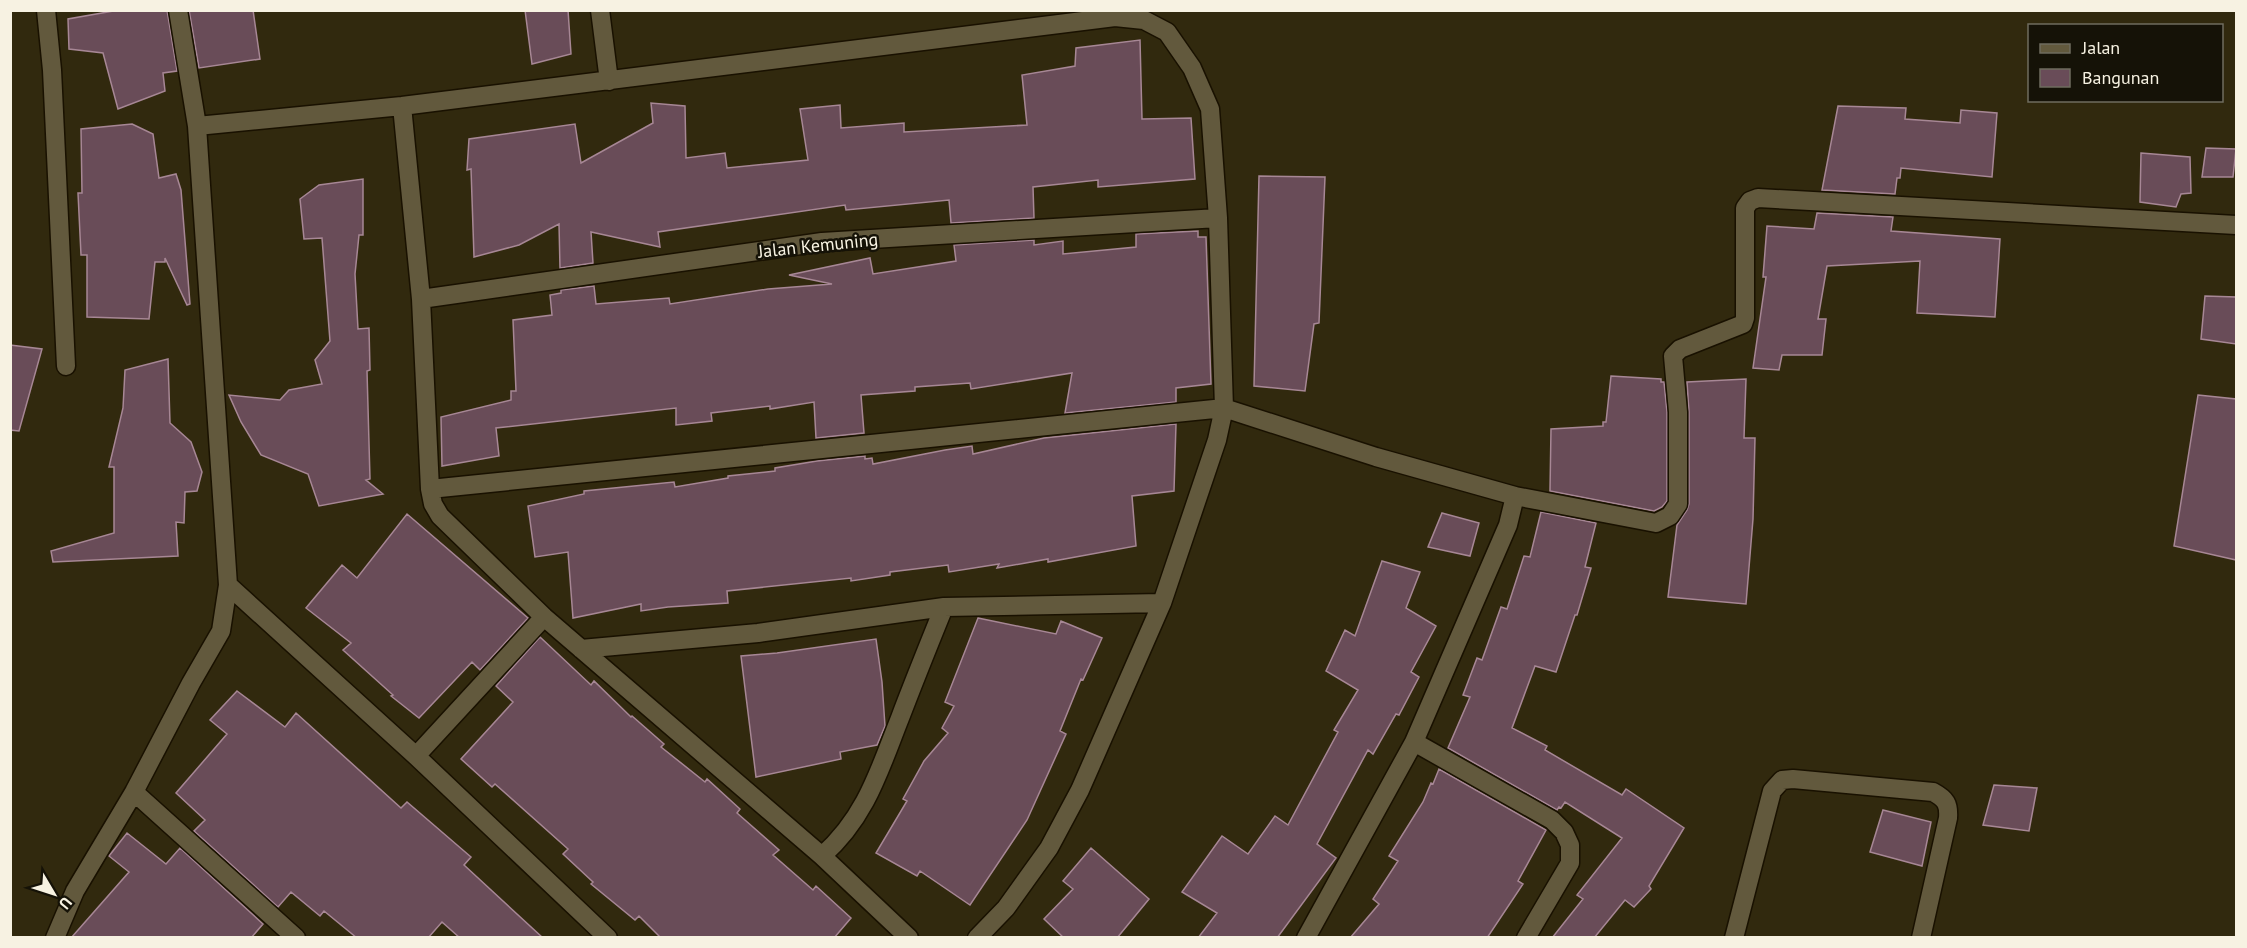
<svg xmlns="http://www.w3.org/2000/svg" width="2247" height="948" font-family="'PT Sans',sans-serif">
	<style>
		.building { fill: #694c58; stroke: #a78795; stroke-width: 1.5 }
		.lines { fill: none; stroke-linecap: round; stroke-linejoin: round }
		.street-casing { stroke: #191100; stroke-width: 21 }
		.street { stroke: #62593d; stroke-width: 18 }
		.labels { text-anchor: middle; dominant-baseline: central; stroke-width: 5; stroke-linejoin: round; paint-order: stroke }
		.street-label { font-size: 18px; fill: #f7f2e2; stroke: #151207 }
	</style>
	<rect width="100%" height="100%" fill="#31290e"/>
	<path class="building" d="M 119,10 L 167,10 L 177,71 L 163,73 L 165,91 L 118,109 L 103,53 L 69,49 L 68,19 Z
		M 189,10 L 253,10 L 260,59 L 199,68 Z
		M 525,10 L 568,10 L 571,54 L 532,64 Z
		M 1140,40 L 1142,119 L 1191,118 L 1195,179 L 1098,187 L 1098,180 L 1033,187 L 1034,218 L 951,223 L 949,200 L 846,210 L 845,205 L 658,232 L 660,247 L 591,232 L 593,263 L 560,268 L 559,224 L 519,245 L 474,257 L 471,169 L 467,170 L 469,139 L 575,124 L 581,163 L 653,123 L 651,103 L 685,106 L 686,158 L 725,153 L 727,168 L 808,160 L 800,109 L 840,105 L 841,128 L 904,123 L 904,132 L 1027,125 L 1022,75 L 1075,66 L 1076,48 Z
		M 1838,106 L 1906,108 L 1905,119 L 1960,123 L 1961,110 L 1997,113 L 1992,177 L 1901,168 L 1900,178 L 1897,178 L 1895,194 L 1822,190 Z
		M 132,124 L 153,134 L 159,178 L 176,174 L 181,190 L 190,304 L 187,305 L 165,258 L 165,262 L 155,262 L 149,319 L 87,317 L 87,255 L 81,255 L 78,193 L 82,193 L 81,129 Z
		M 2206,148 L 2236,149 L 2233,177 L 2202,177 Z
		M 2141,153 L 2190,157 L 2191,193 L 2181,194 L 2176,207 L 2140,202 Z
		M 1259,176 L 1325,177 L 1319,323 L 1314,324 L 1305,391 L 1254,386 Z
		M 363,179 L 363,235 L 359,235 L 355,274 L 358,329 L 369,328 L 370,370 L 367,371 L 370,479 L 366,480 L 383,494 L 319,506 L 308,474 L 261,455 L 241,422 L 229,395 L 280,400 L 289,390 L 322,384 L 315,360 L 330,341 L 322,238 L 304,239 L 300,199 L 319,185 Z
		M 1817,213 L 1893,217 L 1891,231 L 2000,239 L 1995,317 L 1917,313 L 1920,261 L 1827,266 L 1818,319 L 1826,319 L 1822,355 L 1782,355 L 1779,370 L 1753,368 L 1766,277 L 1763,277 L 1767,226 L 1814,229 Z
		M 1198,231 L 1198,237 L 1206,237 L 1211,384 L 1176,388 L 1176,402 L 1065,413 L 1072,373 L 971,389 L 970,383 L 915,387 L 915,391 L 861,395 L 864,433 L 816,438 L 814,402 L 770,409 L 770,406 L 711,413 L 712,421 L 676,425 L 676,408 L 496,428 L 499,456 L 442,466 L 441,417 L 511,400 L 511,391 L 516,391 L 513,320 L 552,315 L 550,295 L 561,293 L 561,290 L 594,286 L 596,304 L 669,298 L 670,304 L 768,289 L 832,284 L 789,275 L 870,258 L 873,274 L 956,261 L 954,245 L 1034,240 L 1034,245 L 1063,241 L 1063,254 L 1136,247 L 1136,234 Z
		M 2205,296 L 2236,297 L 2236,344 L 2201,339 Z
		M 10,345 L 42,349 L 19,431 L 10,430 Z
		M 168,359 L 170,423 L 191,442 L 202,472 L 197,491 L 185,492 L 184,523 L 176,522 L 178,556 L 53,562 L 51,551 L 114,533 L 114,467 L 109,467 L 123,408 L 125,370 Z
		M 1611,376 L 1661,379 L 1661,382 L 1664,382 L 1667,412 L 1667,501 L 1662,507 L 1654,511 L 1550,491 L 1551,429 L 1603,426 L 1603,422 L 1606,422 Z
		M 1746,379 L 1744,438 L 1755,438 L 1753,519 L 1746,604 L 1668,597 L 1677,525 L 1687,510 L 1689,504 L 1689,412 L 1687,382 Z
		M 2198,395 L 2236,399 L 2236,560 L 2174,546 Z
		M 1176,424 L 1174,491 L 1132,496 L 1136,546 L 1048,562 L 1048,559 L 997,568 L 999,564 L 949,572 L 948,565 L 890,572 L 890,575 L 851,581 L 851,578 L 727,591 L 728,603 L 668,607 L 641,611 L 641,604 L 573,618 L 568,552 L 535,557 L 528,506 L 584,494 L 584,491 L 674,482 L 675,487 L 728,478 L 728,476 L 775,471 L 775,468 L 817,461 L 865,456 L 865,459 L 872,458 L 873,464 L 945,450 L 972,446 L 973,454 L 1044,438 Z
		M 1541,512 L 1596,523 L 1585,567 L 1591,568 L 1577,615 L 1575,615 L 1556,672 L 1535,666 L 1512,728 L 1547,746 L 1545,750 L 1622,795 L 1626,789 L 1684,828 L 1649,886 L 1651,889 L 1634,907 L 1625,900 L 1594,938 L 1552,938 L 1583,899 L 1577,895 L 1622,838 L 1565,802 L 1561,808 L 1559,807 L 1557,810 L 1448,748 L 1470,697 L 1463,695 L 1477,658 L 1482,660 L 1501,607 L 1507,609 L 1524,556 L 1530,557 Z
		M 1442,513 L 1479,523 L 1470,556 L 1428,547 Z
		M 407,514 L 528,618 L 480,670 L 472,662 L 419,718 L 391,696 L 393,695 L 343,650 L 351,643 L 306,608 L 342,565 L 357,578 Z
		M 1382,561 L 1420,572 L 1406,608 L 1436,626 L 1411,672 L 1419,677 L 1399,715 L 1396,714 L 1373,754 L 1368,750 L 1317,844 L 1336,858 L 1277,938 L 1198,938 L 1217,913 L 1182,892 L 1222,836 L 1248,854 L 1275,816 L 1288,825 L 1338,732 L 1334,730 L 1358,690 L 1326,671 L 1345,630 L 1355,636 Z
		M 978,618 L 1056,634 L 1061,621 L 1102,638 L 1083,680 L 1081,679 L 1060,731 L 1066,734 L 1027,820 L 970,905 L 920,871 L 917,876 L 876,853 L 907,801 L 903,799 L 924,761 L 948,733 L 942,728 L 954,706 L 945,702 Z
		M 540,637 L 591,685 L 594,681 L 631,717 L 632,716 L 664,744 L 661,747 L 705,782 L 707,779 L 740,809 L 737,813 L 779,850 L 773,855 L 813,890 L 816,886 L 851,918 L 834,938 L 661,938 L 639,916 L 635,920 L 591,884 L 593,882 L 563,854 L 568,849 L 495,784 L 492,787 L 461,759 L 513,702 L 496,686 Z
		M 876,639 L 882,682 L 885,726 L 877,745 L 840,752 L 841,759 L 756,777 L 741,656 L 777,653 Z
		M 237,691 L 285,727 L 296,713 L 401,808 L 407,802 L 471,857 L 464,865 L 543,938 L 460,938 L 442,922 L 428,938 L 357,938 L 324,911 L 320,916 L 291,892 L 278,907 L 194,831 L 205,820 L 176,793 L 227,734 L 210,720 Z
		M 1439,769 L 1546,830 L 1518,881 L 1523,884 L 1487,938 L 1350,938 L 1379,904 L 1373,899 L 1398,861 L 1389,856 L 1423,802 L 1431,783 L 1433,784 Z
		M 1994,785 L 2037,788 L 2029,831 L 1983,825 Z
		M 1883,810 L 1931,822 L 1922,866 L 1870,852 Z
		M 127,833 L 166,864 L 180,848 L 263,924 L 251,938 L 71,938 L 129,872 L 109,856 Z
		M 1091,848 L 1149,899 L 1117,938 L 1064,938 L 1044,919 L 1073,889 L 1063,881 Z"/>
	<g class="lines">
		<g class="street-casing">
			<path id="street" d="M 46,10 L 52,70 L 66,366
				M 600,10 L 609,81
				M 402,106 L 421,299 L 430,489 L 433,504 L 440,516 L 544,617 L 822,856 L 909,938
				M 197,126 L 402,106 L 1115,17 L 1144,20 L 1167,32 L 1192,68 L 1210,109 L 1218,218 L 1224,408 L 1217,440 L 1162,603 L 1080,790 L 1049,848 L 1006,908 L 977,938
				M 421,299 L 822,242 L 1218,218
				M 430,489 L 1224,408 L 1376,457 L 1515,496 L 1508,525 L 1414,742 L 1306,938
				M 1515,496 L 1656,523 L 1670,516 L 1678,504 L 1678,412 L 1673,356 L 1680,349 L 1743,324 L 1745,318 L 1745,208 L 1750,201 L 1758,198 L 2236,225
				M 228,585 L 416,756 L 608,938
				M 581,649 L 758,633 L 944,607 L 1162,603
				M 1414,742 L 1552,820 L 1564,832 L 1570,845 L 1570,863 L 1526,938
				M 416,756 L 544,617
				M 134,792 L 296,938
				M 822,856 C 866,817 879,771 900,718 C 914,681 929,644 944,607
				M 55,938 L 75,891 L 134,792 L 191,683 L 221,631 L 228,585 L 197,126 L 178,10
				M 1734,938 L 1772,791 L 1782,780 L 1793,779 L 1933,792 C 1946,799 1949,804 1948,818 L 1921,938"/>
		</g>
		<use href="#street" class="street"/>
	</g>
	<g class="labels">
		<g class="street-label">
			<text transform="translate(818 245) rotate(-6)">Jalan Kemuning</text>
		</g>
	</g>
	<rect width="2247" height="948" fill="none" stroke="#f7f2e2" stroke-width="24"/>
	<rect x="2028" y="24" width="195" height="78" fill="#151207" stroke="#6f6c5f" stroke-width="1.5"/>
	<rect x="2040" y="44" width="30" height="9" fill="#62593d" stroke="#6f6c5f" stroke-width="1.5"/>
	<text x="2082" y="54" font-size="18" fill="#f7f2e2">Jalan</text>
	<rect x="2040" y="69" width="30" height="18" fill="#694c58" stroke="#6f6c5f" stroke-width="1.5"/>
	<text x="2082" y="84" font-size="18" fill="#f7f2e2">Bangunan</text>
	<g transform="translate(54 894) rotate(129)" stroke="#151207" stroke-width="4.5" paint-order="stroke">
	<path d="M0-4.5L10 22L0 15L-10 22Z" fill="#f7f2e2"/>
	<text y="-9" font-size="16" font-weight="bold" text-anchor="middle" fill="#f7f2e2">U</text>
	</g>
</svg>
